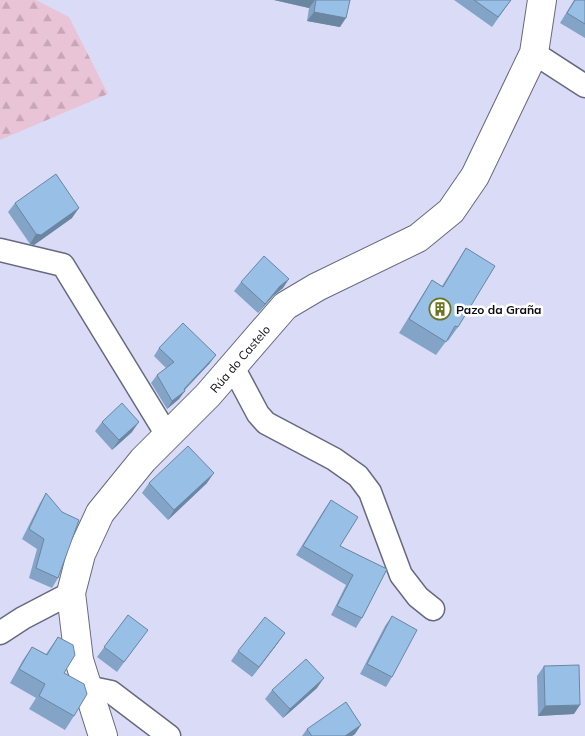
<svg xmlns="http://www.w3.org/2000/svg" width="585" height="736" font-family="Mulish,sans-serif">
	<style>
		.forest { fill: url(#forest-firs) }
		.lines { fill: none; stroke-linecap: round; stroke-linejoin: round }
		.minor-casing { stroke: #676980; stroke-width: 25 }
		.tertiary-casing { stroke: #676980; stroke-width: 30 }
		.minor { stroke: #fff; stroke-width: 22 }
		.tertiary { stroke: #fff; stroke-width: 28 }
		.wall { fill: #83a4c6 }
		.shaded-wall { fill: #6a86a1 }
		.building { fill: #98bfe6; stroke: #6a86a1 }
		.labels { text-anchor: middle; dominant-baseline: central; stroke-width: 5; stroke-linejoin: round; paint-order: stroke }
		.poi-label { font-size: 12px; font-weight: bold; fill: #0c0c15; stroke: #fff; text-anchor: start }
		.street-label { font-size: 12px; fill: #0c0c15; stroke: #fff }
	</style>
	<defs>
		<pattern id="forest-firs" width="22" height="20" patternUnits="userSpaceOnUse" patternTransform="scale(1.25)"><rect width="22" height="20" fill="#e9c4d6"/><path d="M5 1l3.5 6h-7zM16 11l3.5 6h-7z" fill="#c7a7b7"/></pattern>
	</defs>
	<rect width="100%" height="100%" fill="#dadcf7"/>
	<path class="forest" d="M 0,0 L 36,0 L 69,17 L 108,94 L 0,140 Z"/>
	<g class="lines">
		<g class="minor-casing">
			<path id="minor" d="M 534,53 L 585,86
				M 0,250 L 63,265 L 167,435
				M 233,367 L 258,414 L 266,423 L 334,459 L 358,476 L 370,492 L 401,575 L 418,597 L 433,609
				M 0,633 L 23,618 L 71,593
				M 87,687 L 111,692 L 169,736"/>
		</g>
		<g class="tertiary-casing">
			<g id="tertiary">
				<path id="s1" d="M 103,736 L 79,660 L 71,593 L 81,554 L 100,513 L 143,460 L 208,395 L 285,306 L 317,287 L 418,238 L 451,211 L 475,176 L 534,53 L 542,0"/>
			</g>
		</g>
		<use href="#minor" class="minor"/>
		<use href="#tertiary" class="tertiary"/>
	</g>
	<path class="wall" d="M 274,0 L 350,0 L 340,27 L 307,21 L 309,8 Z
		M 454,0 L 511,0 L 492,27 Z
		M 574,0 L 585,0 L 585,38 L 560,23 Z
		M 15,203 L 72,218 L 34,245 L 30,244 L 8,212 Z
		M 466,248 L 458,327 L 448,341 L 447,340 L 436,355 L 399,333 L 423,294 L 432,280 L 442,286 L 457,262 Z
		M 241,282 L 283,288 L 273,296 L 258,313 L 234,291 Z
		M 159,348 L 210,363 L 185,390 L 179,399 L 167,409 L 151,383 L 157,375 L 166,368 L 154,356 Z
		M 102,422 L 132,432 L 112,450 L 95,431 Z
		M 149,483 L 207,483 L 168,520 L 142,493 Z
		M 46,493 L 58,578 L 52,588 L 29,578 L 37,549 L 22,539 L 40,503 Z
		M 331,500 L 340,546 L 387,569 L 362,618 L 356,628 L 331,615 L 346,585 L 296,555 L 324,510 Z
		M 128,615 L 141,639 L 117,672 L 97,657 Z
		M 392,616 L 392,677 L 386,687 L 360,674 L 385,626 Z
		M 285,633 L 252,677 L 231,661 L 238,651 Z
		M 58,637 L 64,673 L 74,716 L 65,730 L 29,709 L 36,698 L 10,683 L 23,660 L 32,647 L 46,654 Z
		M 544,666 L 574,714 L 538,716 L 537,676 Z
		M 317,688 L 283,718 L 265,699 L 272,690 Z
		M 307,729 L 355,734 L 352,736 L 302,736 Z"/>
	<path class="shaded-wall" d="M 274,0 L 315,0 L 309,8 Z
		M 314,12 L 346,18 L 340,27 L 307,21 Z
		M 79,208 L 72,218 L 34,245 L 30,244 L 36,234 Z
		M 289,279 L 283,288 L 273,296 L 258,313 L 265,304 L 280,286 Z
		M 216,355 L 210,363 L 180,394 L 185,391 L 179,399 L 167,409 L 172,401 Z
		M 139,422 L 132,432 L 112,450 L 119,440 Z
		M 214,473 L 207,483 L 168,520 L 174,510 Z
		M 285,633 L 278,643 L 252,677 L 259,667 Z
		M 324,678 L 317,688 L 283,718 L 290,709 Z
		M 580,705 L 574,714 L 538,716 L 545,706 Z
		M 361,725 L 355,734 L 352,736 L 345,736 Z"/>
	<path class="building" d="M 316,0 L 350,0 L 346,18 L 314,12 Z
		M 474,0 L 511,0 L 498,17 Z
		M 575,0 L 585,0 L 585,24 L 567,13 Z
		M 56,174 L 79,208 L 41,235 L 36,234 L 15,203 Z
		M 466,248 L 495,266 L 458,327 L 455,326 L 446,342 L 409,319 L 432,280 L 443,287 Z
		M 264,256 L 289,279 L 280,286 L 265,304 L 241,282 Z
		M 183,323 L 216,355 L 184,389 L 185,391 L 172,401 L 157,375 L 174,362 L 159,348 Z
		M 122,403 L 139,422 L 119,440 L 102,422 Z
		M 188,446 L 214,473 L 174,510 L 149,483 Z
		M 46,493 L 62,512 L 79,520 L 58,578 L 36,568 L 44,539 L 29,529 Z
		M 331,500 L 358,517 L 340,546 L 387,569 L 362,618 L 337,606 L 353,575 L 303,546 Z
		M 128,615 L 148,630 L 124,662 L 104,647 Z
		M 392,616 L 417,630 L 392,677 L 367,664 Z
		M 265,617 L 285,633 L 259,667 L 238,651 Z
		M 58,637 L 73,645 L 75,655 L 64,673 L 84,684 L 87,694 L 74,716 L 39,696 L 45,684 L 19,669 L 32,647 L 47,655 Z
		M 306,659 L 324,678 L 290,709 L 272,690 Z
		M 579,665 L 580,705 L 545,706 L 544,666 Z
		M 346,702 L 361,725 L 345,736 L 312,736 L 307,729 Z"/>
	<defs>
		<g id="building-ring" transform="scale(1.125)"><circle r="9.5" fill="#fff" stroke="#697622" stroke-width="1.5"/><path d="M-4-6H4V6H1V3H-1V6H-4ZM-2.5-4.3h1.7v1.8h-1.7ZM.8-4.3h1.7v1.8H.8ZM-2.5-1h1.7V.8h-1.7ZM.8-1h1.7V.8H.8Z" fill="#697622"/></g>
	</defs>
	<g fill-rule="evenodd">
		<use href="#building-ring" x="440" y="309"/>
	</g>
	<g class="labels">
		<g class="poi-label">
			<text x="456" y="309">Pazo da Graña</text>
		</g>
		<g class="street-label">
			<text stroke="none"><textPath href="#s1" startOffset="441">Rúa do Castelo</textPath></text>
		</g>
	</g>
</svg>
